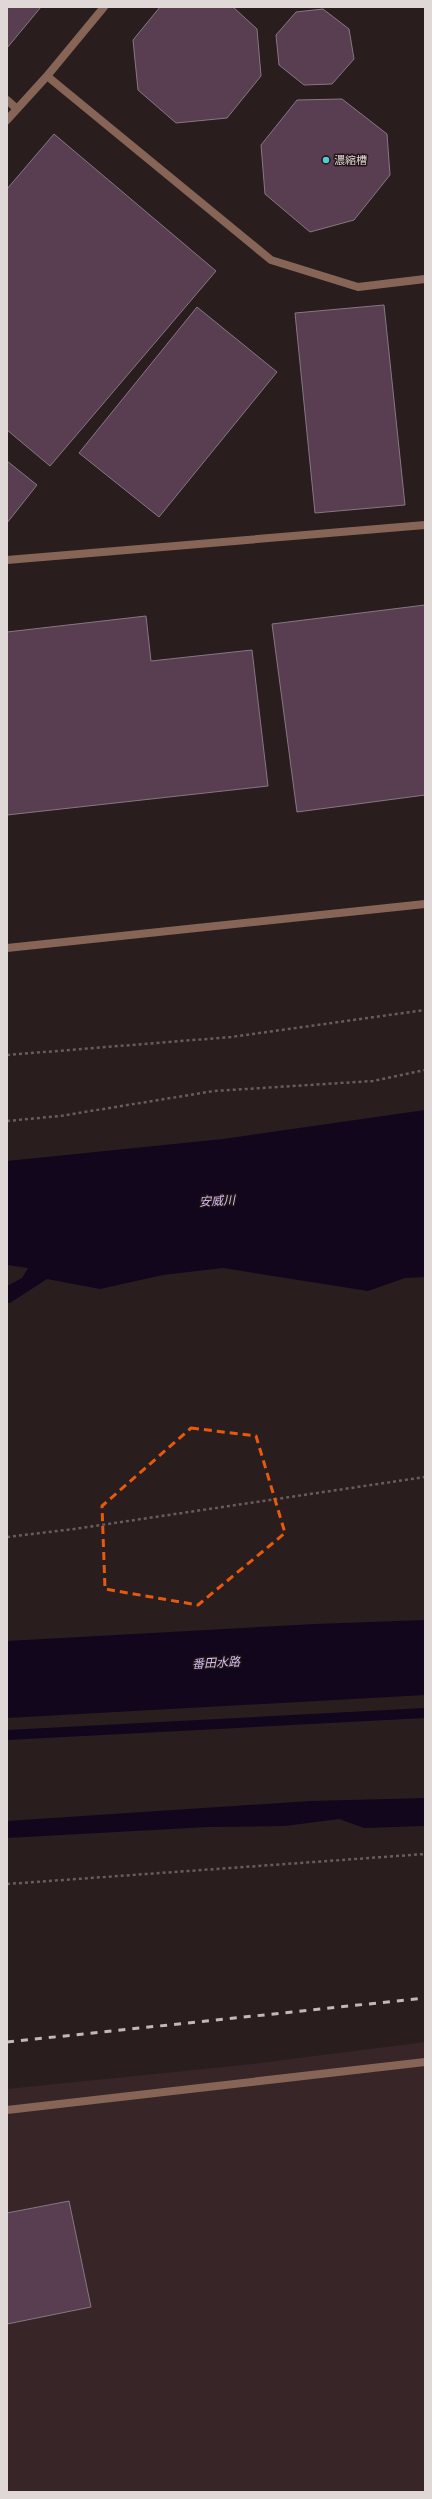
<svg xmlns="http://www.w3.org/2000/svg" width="432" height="2499" font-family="'Crimson Pro','Noto Sans JP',serif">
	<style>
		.built { fill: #382527 }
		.water { fill: #12061d }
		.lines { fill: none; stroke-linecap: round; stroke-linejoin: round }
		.stream { stroke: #12061d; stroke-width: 10 }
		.building { fill: #593d50; stroke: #857881 }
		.path { stroke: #685c5d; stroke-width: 2.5; stroke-dasharray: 3 3; stroke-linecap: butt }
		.lane { stroke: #866556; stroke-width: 8 }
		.rail { stroke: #c2b8b8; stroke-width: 3; stroke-dasharray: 7 7; stroke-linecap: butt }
		.marked { fill: none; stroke: #e8590c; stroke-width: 3; stroke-dasharray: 8 5; stroke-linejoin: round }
		.poi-dot { fill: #52cbd7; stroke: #201415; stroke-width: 1.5 }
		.labels { text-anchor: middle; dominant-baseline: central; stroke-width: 3; stroke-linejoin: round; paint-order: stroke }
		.poi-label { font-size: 11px; fill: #e0d7d7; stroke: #201415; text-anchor: start }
		.water-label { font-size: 12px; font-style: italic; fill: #d5bdf4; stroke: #201415 }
	</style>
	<rect width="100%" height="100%" fill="#2a1d1e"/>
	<path class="built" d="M 425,2042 L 425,2492 L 7,2492 L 7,2089 L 253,2064 Z"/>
	<path class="water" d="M 425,1110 L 425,1277 L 405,1278 L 368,1291 L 223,1268 L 163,1275 L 100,1289 L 47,1279 L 10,1303 L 7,1303 L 7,1286 L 22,1278 L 28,1268 L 7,1265 L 7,1161 L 223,1139 Z
		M 425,1620 L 425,1695 L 7,1718 L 7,1641 L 315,1624 Z
		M 425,1798 L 425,1826 L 364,1828 L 339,1819 L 285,1826 L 208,1827 L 7,1838 L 7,1821 L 311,1801 Z"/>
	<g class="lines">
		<path class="stream" d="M 7,1735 L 425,1713"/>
	</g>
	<path class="building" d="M 7,7 L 41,7 L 7,48 Z
		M 160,7 L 233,7 L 257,29 L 261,76 L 227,118 L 176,123 L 138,90 L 133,40 Z
		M 323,9 L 349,29 L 354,59 L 332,84 L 304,85 L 279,65 L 276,35 L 296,12 Z
		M 342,99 L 387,134 L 390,175 L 354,220 L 310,232 L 265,194 L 261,145 L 297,100 Z
		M 54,134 L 216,271 L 50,466 L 7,430 L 7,189 Z
		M 384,305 L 405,505 L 315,513 L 295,313 Z
		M 197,307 L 277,372 L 159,517 L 79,453 Z
		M 7,461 L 37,485 L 7,523 Z
		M 425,605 L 425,795 L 297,812 L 272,624 Z
		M 146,616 L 151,661 L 252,650 L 268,786 L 7,815 L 7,632 Z
		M 69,2201 L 91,2307 L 7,2324 L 7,2213 Z"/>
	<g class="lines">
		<path class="path" d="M 7,1055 L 231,1037 L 425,1010
			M 7,1121 L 60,1116 L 214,1091 L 373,1081 L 425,1070
			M 7,1537 L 74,1529 L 425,1477
			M 7,1884 L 425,1854"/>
		<path class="lane" d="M 104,7 L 47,76 L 271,260 L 358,287 L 425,279
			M 7,100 L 17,109
			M 7,120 L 47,76
			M 7,560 L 425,525
			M 7,948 L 425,904
			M 7,2110 L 425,2062"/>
		<path class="rail" d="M 7,2042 L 425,1998"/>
	</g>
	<path class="marked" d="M 191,1428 L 256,1436 L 285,1533 L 198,1605 L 105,1589 L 102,1506 Z"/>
	<circle class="poi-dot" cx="326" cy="160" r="4"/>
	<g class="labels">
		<g class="poi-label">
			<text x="334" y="160">濃縮槽</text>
		</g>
		<g class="water-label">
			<text transform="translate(217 1201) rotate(-3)">安威川</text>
			<text transform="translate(216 1663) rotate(-3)">番田水路</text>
		</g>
	</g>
	<rect width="432" height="2499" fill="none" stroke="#e0d7d7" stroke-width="16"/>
</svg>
